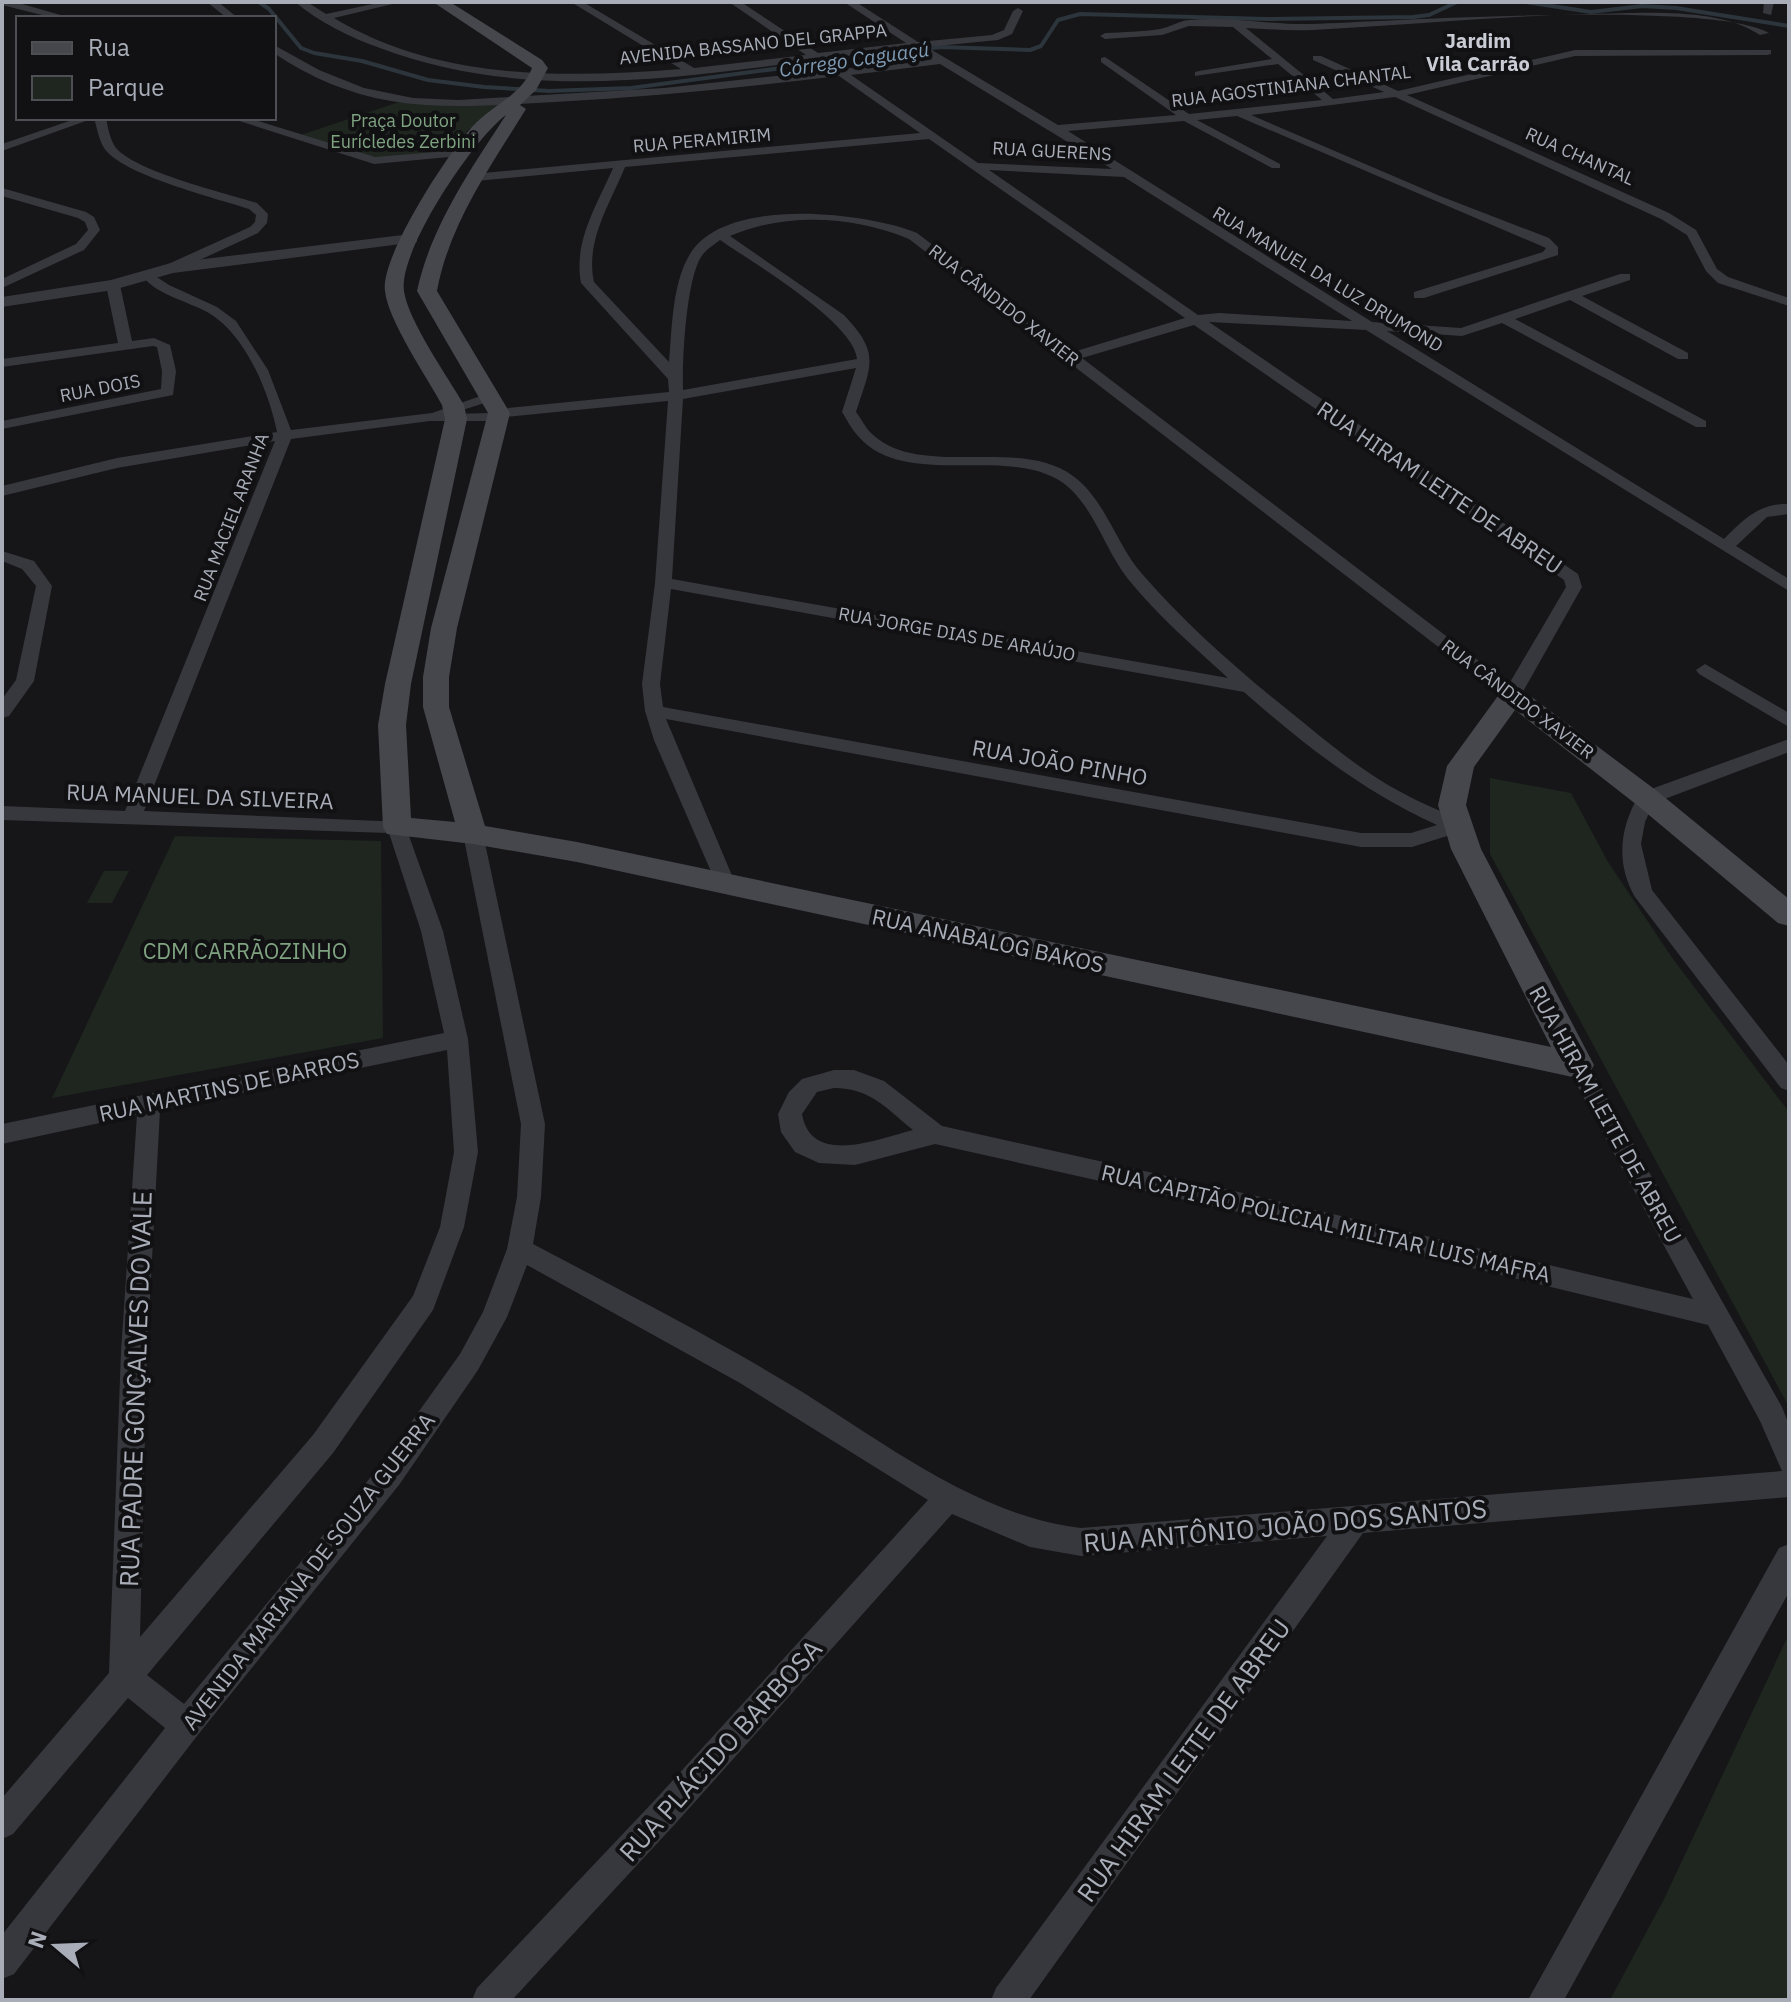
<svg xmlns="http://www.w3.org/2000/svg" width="1791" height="2002" font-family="'IBM Plex Sans',sans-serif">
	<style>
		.green { fill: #1e261f }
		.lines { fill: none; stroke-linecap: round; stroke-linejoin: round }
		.stream { stroke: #2c353c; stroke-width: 4 }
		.minor { fill: #37383d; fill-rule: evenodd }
		.tertiary { fill: #37383d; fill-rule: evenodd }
		.secondary { fill: #45474d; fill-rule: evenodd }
		.labels { text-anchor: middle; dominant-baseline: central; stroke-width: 8; stroke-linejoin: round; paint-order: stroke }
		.far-street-label { font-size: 18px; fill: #a8adb8; stroke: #111113 }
		.far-park-label { font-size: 18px; fill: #7fa381; stroke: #111113 }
		.far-neighbourhood-label { font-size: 20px; font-weight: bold; fill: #c9ccd4; stroke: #111113 }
		.far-water-label { font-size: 20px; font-style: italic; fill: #7f9bb3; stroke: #111113 }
		.street-label { font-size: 22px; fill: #a8adb8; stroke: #111113 }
		.park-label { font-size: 22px; fill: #7fa381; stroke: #111113 }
		.near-street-label { font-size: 26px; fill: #a8adb8; stroke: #111113 }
	</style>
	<rect width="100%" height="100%" fill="#161618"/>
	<path class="green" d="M 402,101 L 508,101 L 467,131 L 456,152 L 383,160 L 298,136 Z
		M 1490,778 L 1571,793 L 1608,862 L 1673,959 L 1789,1112 L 1789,1407 L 1490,854 Z
		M 175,836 L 381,841 L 383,1038 L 52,1098 Z
		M 104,871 L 129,871 L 112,903 L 87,903 Z
		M 1789,1634 L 1789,2000 L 1610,2000 L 1664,1899 Z"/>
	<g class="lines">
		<path class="stream" d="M 259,2 L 269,9 L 301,48 L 314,53 L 362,61 L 428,80 L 484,87 L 549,91 L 631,88 L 940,47 L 1030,50 L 1041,46 L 1058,20 L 1080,14 L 1267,19 L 1413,17 L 1429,15 L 1457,2
			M 1526,2 L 1591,12 L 1642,6 L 1676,8 L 1789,26"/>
		<path class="minor" d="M 2,2 L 15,2 L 71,18 L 54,18 L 2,5 Z
			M 207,2 L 218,2 L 238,18 L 227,18 Z
			M 295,2 L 307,2 L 326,14 L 382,2 L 401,2 L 334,18 C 439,81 563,78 681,69 L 571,2 L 583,2 L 694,68 L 806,55 L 729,2 L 741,2 L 818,53 L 906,43 L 844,2 L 856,2 L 918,42 L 992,35 L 1004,30 L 1013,11 L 1018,8 L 1023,11 L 1012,34 L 998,40 L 927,47 L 1058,125 L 1176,115 L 1101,62 L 1101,58 L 1105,57 L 1189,114 L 1322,100 L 1278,64 L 1195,76 L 1195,72 L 1199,71 L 1272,59 L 1233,27 L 1189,26 L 1162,35 L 1105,39 L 1100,36 L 1105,33 C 1123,32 1142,32 1160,29 C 1170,27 1179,21 1189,20 C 1229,16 1271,25 1311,24 C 1396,21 1714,0 1769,33 L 1760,35 C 1719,7 1642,13 1593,14 C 1499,16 1406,25 1313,30 C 1290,31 1268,29 1246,28 L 1333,99 L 1384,92 L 1313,60 L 1313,56 L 1321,56 L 1398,91 L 1575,50 L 1771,50 L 1771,54 L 1767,55 L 1575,56 L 1407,95 L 1669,213 L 1696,230 L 1717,269 L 1728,277 L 1789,298 L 1789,306 L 1718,283 L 1706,271 L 1687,235 L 1661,219 L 1395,97 L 1251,115 L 1440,196 L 1549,238 L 1558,247 L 1558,255 L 1424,298 L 1414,298 L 1414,292 L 1543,252 L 1546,248 L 1237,116 L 1197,120 L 1280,164 L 1280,168 L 1272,168 L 1184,121 L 1068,131 L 1372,322 L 1461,328 L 1620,274 L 1630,274 L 1630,280 L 1582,296 L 1688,353 L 1688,359 L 1678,359 L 1570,300 L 1515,319 L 1706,421 L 1706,427 L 1696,427 L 1502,323 L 1462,336 L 1387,331 L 1724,539 C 1744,519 1759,503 1789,504 L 1789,514 L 1767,517 L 1736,546 L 1789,579 L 1789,591 L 1366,330 L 1209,322 L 1578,574 L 1582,587 L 1521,695 L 1512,701 L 1506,699 L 909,239 C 854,216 785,212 730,236 L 844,315 C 881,354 871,365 856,412 C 861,418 865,427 870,432 C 918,481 1017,435 1073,476 C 1106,500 1116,545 1143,575 C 1190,629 1247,678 1304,723 C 1333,747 1364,772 1397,790 C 1418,802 1441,811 1463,821 L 1466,826 L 1463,831 L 1412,847 L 1361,847 L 666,719 L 736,885 L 733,890 L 719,890 L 654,740 L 645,711 L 642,684 L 655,583 L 668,401 L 505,417 L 498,421 L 430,421 L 291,439 L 144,811 L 404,822 L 443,931 L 468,1039 L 478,1152 L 464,1227 L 433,1310 L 333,1453 L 147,1675 L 184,1704 L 379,1467 L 460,1354 L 483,1312 L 507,1249 L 517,1197 L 521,1124 L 463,834 L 466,829 L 480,829 L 483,834 L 545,1124 L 541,1197 L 533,1244 C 616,1288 699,1330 779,1378 C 873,1433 970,1515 1081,1528 L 1782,1471 L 1760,1421 L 1708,1325 L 1261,1217 L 935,1144 L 855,1165 L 819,1163 L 795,1152 L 781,1132 L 778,1114 L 789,1092 L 802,1079 L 834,1070 L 854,1070 L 884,1081 L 942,1126 L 1261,1197 L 1693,1299 L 1566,1065 L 1569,1059 L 1577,1056 L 1585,1059 L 1782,1407 L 1789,1425 L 1789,1497 L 1363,1533 L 1029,2000 L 991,2000 L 996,1988 L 1327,1536 L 1081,1556 L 1030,1547 L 952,1514 L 676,1823 L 512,2000 L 472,2000 L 477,1988 L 654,1801 L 928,1500 L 740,1383 L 527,1265 L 507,1317 L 478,1370 L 399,1485 L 197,1736 L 14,1974 L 2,1979 L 2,1935 L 165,1728 L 128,1698 L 13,1834 L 2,1839 L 2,1798 L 109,1673 L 121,1352 L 137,1115 L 2,1144 L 2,1124 L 444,1033 L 421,931 L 389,833 L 2,820 L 2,806 L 125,811 L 275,441 L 117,468 L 2,496 L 2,486 L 117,458 L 277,432 C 269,392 245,333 207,312 C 185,300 159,296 142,276 L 149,272 L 169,285 L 217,307 L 236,321 L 268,370 L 291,430 L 432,413 L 492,392 L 497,393 L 497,399 L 450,414 L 492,413 L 499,409 L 669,392 L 668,379 L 581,283 C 573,242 597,205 613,168 L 477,181 L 473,180 L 473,174 L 920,133 L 839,76 C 744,87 650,97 555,102 C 500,105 445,110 391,101 C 349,94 309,77 274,53 L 274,45 L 319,70 L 364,88 L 413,98 L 458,100 L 664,88 L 932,59 L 914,48 C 738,66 551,113 380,48 C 351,38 319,22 295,2 ZM 940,64 L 1112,169 L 978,163 L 851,75 ZM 929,139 L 1185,318 L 1073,352 L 917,233 C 865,212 725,196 690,254 C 672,283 672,329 669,362 L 594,282 C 585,241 610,204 625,167 ZM 989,170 L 1124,177 L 1352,321 L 1219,313 L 1198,315 ZM 720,240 C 752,262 854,322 857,359 L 683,390 C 682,361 686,281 701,257 C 705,250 714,245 720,240 ZM 1194,325 L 1564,580 L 1566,587 L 1509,684 L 1082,358 ZM 856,368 L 842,412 C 847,420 852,430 859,437 C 903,487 998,449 1053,477 C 1091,495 1103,548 1128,579 C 1157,615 1194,647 1228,678 L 672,579 L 683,399 ZM 671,589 L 1244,692 C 1303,744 1364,792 1437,825 L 1411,833 L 1361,833 L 663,707 L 660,684 ZM 447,1050 L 454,1152 L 440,1227 L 413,1296 L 313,1435 L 140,1637 L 147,1352 L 160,1110 ZM 834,1088 C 870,1088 886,1108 913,1130 C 878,1139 811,1167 802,1114 L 817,1092 Z
			M 1764,2 L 1774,2 L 1771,15 L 1763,13 Z
			M 78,118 L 106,118 C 108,128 110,140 116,148 C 137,172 225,193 257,203 L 268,214 L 267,223 L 258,233 L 176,271 L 166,271 L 166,265 L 250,227 L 255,222 L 256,215 L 249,209 C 216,198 122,175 104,148 C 99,140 97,128 94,118 L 2,151 L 2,144 Z
			M 230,118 L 248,118 L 375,157 L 460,150 L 466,153 L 460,156 L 374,164 Z
			M 2,188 L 86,212 L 94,217 L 100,230 L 84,250 L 2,288 L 2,279 L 76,244 L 88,230 L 85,222 L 78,218 L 2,196 Z
			M 113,281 L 120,285 L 132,341 L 154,338 L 170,345 L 176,371 L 173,395 L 2,429 L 2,421 L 161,389 L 162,371 L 157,347 L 153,346 L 2,367 L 2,359 L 118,343 L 106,285 Z
			M 2,551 L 34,561 L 52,586 L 34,681 L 9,716 L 2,718 L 2,699 L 16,680 L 36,586 L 22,569 L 2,561 Z
			M 1705,664 L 1789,713 L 1789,727 L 1699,674 L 1696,670 Z
			M 1789,739 L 1789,752 L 1654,803 L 1645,822 L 1641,844 L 1652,890 L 1789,1065 L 1789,1091 L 1781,1088 L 1635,897 C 1615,862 1620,827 1640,793 Z
			M 1789,1544 L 1789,1592 L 1564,2000 L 1528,2000 L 1779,1548 Z"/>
		<path class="tertiary" d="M 411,234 L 417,236 L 417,242 L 173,273 L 113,290 L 2,307 L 2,297 L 111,280 L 171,263 Z"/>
		<path class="secondary" d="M 433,2 L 450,2 L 542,60 L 548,68 L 536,90 L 520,105 L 526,109 C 491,166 449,224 437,291 L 510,413 L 457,628 L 449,677 L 449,707 L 485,826 L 577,842 L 1551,1047 L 1451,849 L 1438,805 L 1447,766 L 1503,689 L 1512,687 L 1521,689 L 1657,791 L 1789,899 L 1789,926 L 1778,923 L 1637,805 L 1515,710 L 1474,767 L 1466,805 L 1481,849 L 1594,1065 L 1589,1074 L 1577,1078 L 577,862 L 473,844 L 387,834 L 383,827 L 378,725 L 385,684 L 445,419 L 442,405 C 427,377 388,321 385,291 C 380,257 448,153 472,127 C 492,105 521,96 532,68 ZM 506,115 C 471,169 431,226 417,291 L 488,413 L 431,628 L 423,677 L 423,707 L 455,822 L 411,818 L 406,725 L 411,684 L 467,419 L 464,405 C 448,377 408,321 404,291 C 398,251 474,138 506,115 Z"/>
	</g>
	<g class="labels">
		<g class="far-street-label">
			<text transform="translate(753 44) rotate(-6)">AVENIDA BASSANO DEL GRAPPA</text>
			<text transform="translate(1291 86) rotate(-7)">RUA AGOSTINIANA CHANTAL</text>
			<text transform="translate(702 140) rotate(-5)">RUA PERAMIRIM</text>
			<text transform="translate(1052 151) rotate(3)">RUA GUERENS</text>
			<text transform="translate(1580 156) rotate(24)">RUA CHANTAL</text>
			<text transform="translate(1328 279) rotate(31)">RUA MANUEL DA LUZ DRUMOND</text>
			<text transform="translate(1004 305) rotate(38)">RUA CÂNDIDO XAVIER</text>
			<text transform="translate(100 388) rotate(-11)">RUA DOIS</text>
			<text transform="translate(231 517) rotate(-69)">RUA MACIEL ARANHA</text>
			<text transform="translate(957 634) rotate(10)">RUA JORGE DIAS DE ARAÚJO</text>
			<text transform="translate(1518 699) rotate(37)">RUA CÂNDIDO XAVIER</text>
		</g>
		<g class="far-park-label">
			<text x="403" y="120">Praça Doutor<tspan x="403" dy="21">Eurícledes Zerbini</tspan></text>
		</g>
		<g class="far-neighbourhood-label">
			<text x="1478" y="40">Jardim<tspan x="1478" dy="23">Vila Carrão</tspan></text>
		</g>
		<g class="far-water-label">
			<text transform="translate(854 59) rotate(-8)">Córrego Caguaçú</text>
		</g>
		<g class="street-label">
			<text transform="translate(1440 487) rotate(34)">RUA HIRAM LEITE DE ABREU</text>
			<text transform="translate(1060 762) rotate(10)">RUA JOÃO PINHO</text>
			<text transform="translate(200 796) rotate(2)">RUA MANUEL DA SILVEIRA</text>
			<text transform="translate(988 940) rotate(12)">RUA ANABALOG BAKOS</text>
			<text transform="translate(229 1086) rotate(-12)">RUA MARTINS DE BARROS</text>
			<text transform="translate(1606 1114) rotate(61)">RUA HIRAM LEITE DE ABREU</text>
			<text transform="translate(1326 1223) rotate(13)">RUA CAPITÃO POLICIAL MILITAR LUIS MAFRA</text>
			<text transform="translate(308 1571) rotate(-52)">AVENIDA MARIANA DE SOUZA GUERRA</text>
		</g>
		<g class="park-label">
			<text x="245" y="950">CDM CARRÃOZINHO</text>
		</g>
		<g class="near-street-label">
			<text transform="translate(135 1389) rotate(-88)">RUA PADRE GONÇALVES DO VALE</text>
			<text transform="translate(1285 1525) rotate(-5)">RUA ANTÔNIO JOÃO DOS SANTOS</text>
			<text transform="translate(720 1750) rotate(-48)">RUA PLÁCIDO BARBOSA</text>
			<text transform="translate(1183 1760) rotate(-54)">RUA HIRAM LEITE DE ABREU</text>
		</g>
	</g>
	<rect width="1791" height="2002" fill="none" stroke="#a8adb8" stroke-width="8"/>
	<rect x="16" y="16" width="260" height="104" fill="#111113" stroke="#4d4f55" stroke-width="2"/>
	<rect x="32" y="42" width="40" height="12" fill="#45474d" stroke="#4d4f55" stroke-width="2"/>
	<text x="88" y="56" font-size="24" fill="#a8adb8">Rua</text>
	<rect x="32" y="76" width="40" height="24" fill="#1e261f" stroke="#4d4f55" stroke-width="2"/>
	<text x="88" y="96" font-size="24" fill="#a8adb8">Parque</text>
	<g transform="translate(56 1946) rotate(289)" stroke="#111113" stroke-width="6" paint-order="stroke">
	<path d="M0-6L14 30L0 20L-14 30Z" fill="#a8adb8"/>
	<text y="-12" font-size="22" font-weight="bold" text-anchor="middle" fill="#a8adb8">N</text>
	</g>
</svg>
